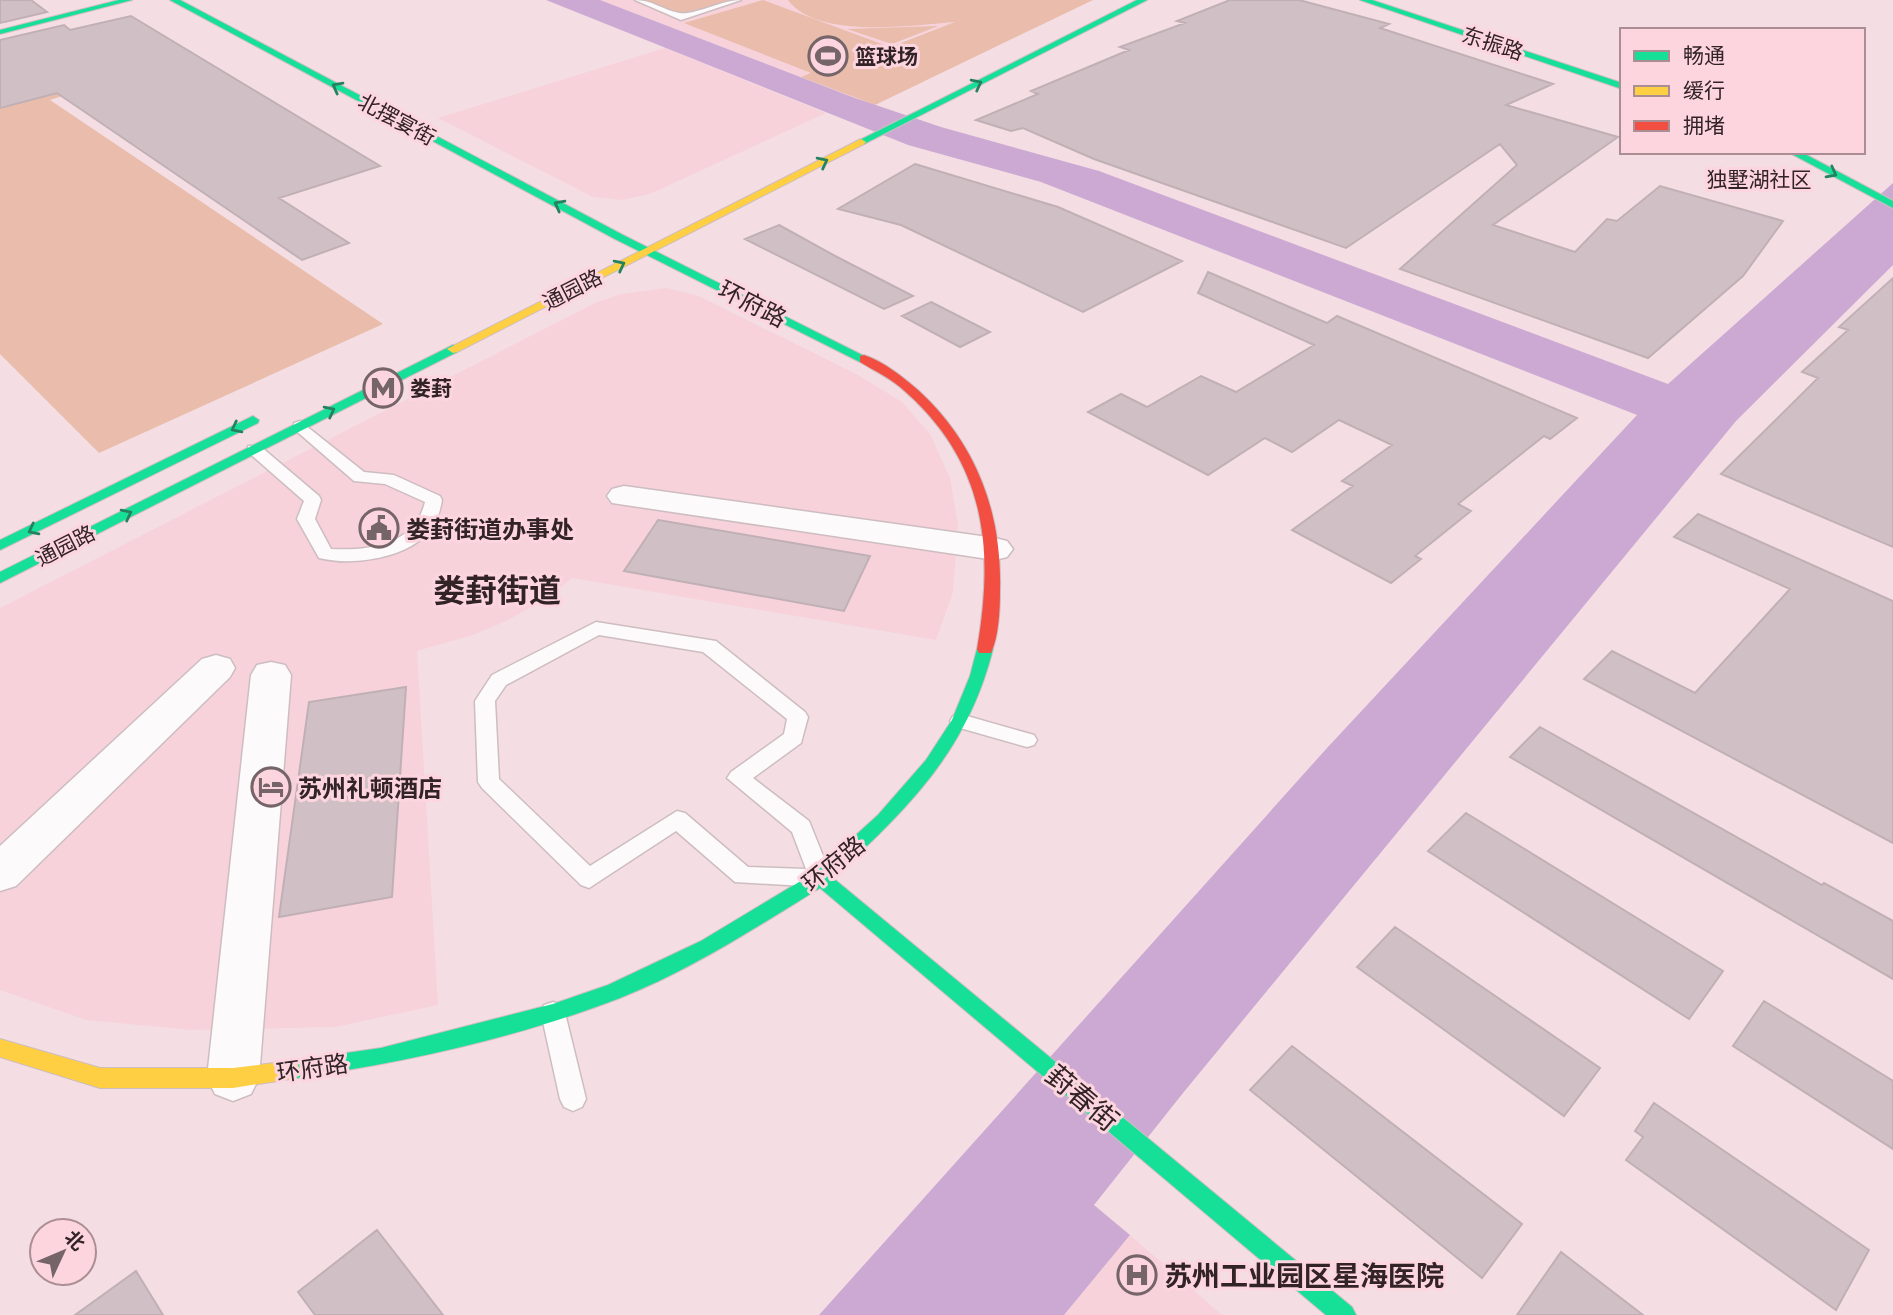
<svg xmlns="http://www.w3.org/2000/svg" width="1893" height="1315" font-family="'Noto Serif','Noto Sans SC',serif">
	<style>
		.built { fill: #f7d2db }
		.green { fill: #e9bcab }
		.water { fill: #cca9d3 }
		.building { fill: #d0c0c6; stroke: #c0b0b6; stroke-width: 2 }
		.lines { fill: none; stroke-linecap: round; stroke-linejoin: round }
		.lane-casing { stroke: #cdbdc1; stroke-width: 3 }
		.street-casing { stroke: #cdbdc1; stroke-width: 3 }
		.fast-casing { stroke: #cdbdc1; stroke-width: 2 }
		.slow-casing { stroke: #cdbdc1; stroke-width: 2 }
		.jam-casing { stroke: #cdbdc1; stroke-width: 2 }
		.lane { fill: #fdfafb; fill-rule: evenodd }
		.street { fill: #fdfafb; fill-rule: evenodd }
		.fast { fill: #16e098; fill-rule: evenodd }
		.slow { fill: #ffcf43; fill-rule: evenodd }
		.jam { fill: #f24e42; fill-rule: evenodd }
		.oneway { stroke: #24825f }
		.labels { text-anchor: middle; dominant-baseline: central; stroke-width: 6; stroke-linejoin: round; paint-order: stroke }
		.far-street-label { font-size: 21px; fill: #312326; stroke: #fdd5de }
		.far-poi-label { font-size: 21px; font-weight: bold; fill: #312326; stroke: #fdd5de; text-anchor: start }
		.far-neighbourhood-label { font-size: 21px; fill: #312326; stroke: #fdd5de }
		.street-label { font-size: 24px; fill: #312326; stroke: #fdd5de }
		.poi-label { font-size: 24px; font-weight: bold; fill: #312326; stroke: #fdd5de; text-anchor: start }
		.near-street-label { font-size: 28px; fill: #312326; stroke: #fdd5de }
		.near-poi-label { font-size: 28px; font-weight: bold; fill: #312326; stroke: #fdd5de; text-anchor: start }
		.district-label { font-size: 32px; font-weight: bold; fill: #312326; stroke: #fdd5de }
	</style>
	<rect width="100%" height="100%" fill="#f4dee3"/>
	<path class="built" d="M 600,0 L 1018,0 L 801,77 Z
		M 665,48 L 826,113 L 650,194 L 622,200 L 593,197 L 438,118 Z
		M 667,288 L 699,296 L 858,375 L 902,402 L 930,434 L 950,478 L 958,524 L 953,592 L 936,640 L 572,578 L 546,599 L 506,621 L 473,635 L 417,651 L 438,1005 L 335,1027 L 192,1030 L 86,1020 L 0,990 L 0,608 L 597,302 L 621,294 Z
		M 1130,1235 L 1222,1315 L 1064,1315 Z"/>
	<path class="green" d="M 643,0 L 731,0 L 681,15 Z
		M 763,0 L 890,47 L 955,22 C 912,25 818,40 788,0 L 1093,0 L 875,105 L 801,77 L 811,73 L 684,23 Z
		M 938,26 L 892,44 L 847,29 Z
		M 0,45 L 71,93 L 50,100 L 383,324 L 99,453 L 0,354 Z"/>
	<path class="water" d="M 546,0 L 600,0 L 855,98 L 941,127 L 1099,171 L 1668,384 L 1893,183 L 1893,265 L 1736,421 L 1183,1093 L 1094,1205 L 1130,1235 L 1064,1315 L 819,1315 L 1327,748 L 1637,415 L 1041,182 L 908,145 Z"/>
	<path class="building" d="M 0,0 L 31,0 L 47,12 L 0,23 Z
		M 1230,0 L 1299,0 L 1389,24 L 1380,28 L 1553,84 L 1506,105 L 1618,137 L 1493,225 L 1575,252 L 1607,219 L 1617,221 L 1660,186 L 1783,221 L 1743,276 L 1648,358 L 1400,269 L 1517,165 L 1500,144 L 1346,248 L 1094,159 L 1023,128 L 1011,131 L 976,120 L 1038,94 L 1031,91 L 1129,50 L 1120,47 L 1185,23 L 1177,21 Z
		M 131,16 L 380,166 L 279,198 L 349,243 L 302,260 L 57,93 L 0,108 L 0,40 L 64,25 L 70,30 Z
		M 915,164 L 1058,207 L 1182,261 L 1083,312 L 901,225 L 838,209 Z
		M 779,225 L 837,257 L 913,296 L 884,309 L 745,239 Z
		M 1208,272 L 1327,323 L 1337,316 L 1577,418 L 1550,439 L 1544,436 L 1458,504 L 1471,511 L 1415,556 L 1421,559 L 1391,583 L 1292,530 L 1353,486 L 1342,481 L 1392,445 L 1339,420 L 1292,452 L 1265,438 L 1208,475 L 1088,412 L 1121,394 L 1147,407 L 1201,376 L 1236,392 L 1314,345 L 1198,293 Z
		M 1893,278 L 1893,547 L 1721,474 L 1818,378 L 1802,372 L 1848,330 L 1839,327 Z
		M 931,302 L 990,332 L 960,347 L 902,316 Z
		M 1698,514 L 1893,601 L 1893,843 L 1584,679 L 1612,651 L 1695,693 L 1790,589 L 1674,537 Z
		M 658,520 L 870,556 L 844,611 L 624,571 Z
		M 406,687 L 392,897 L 279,917 L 309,702 Z
		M 1540,727 L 1822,885 L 1824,883 L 1893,921 L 1893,979 L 1510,757 Z
		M 1466,813 L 1723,971 L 1689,1019 L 1428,851 Z
		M 1395,927 L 1600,1068 L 1564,1116 L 1357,967 Z
		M 1764,1001 L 1893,1081 L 1893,1149 L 1733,1046 Z
		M 1292,1046 L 1522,1224 L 1482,1278 L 1250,1090 Z
		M 1654,1103 L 1869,1250 L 1836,1310 L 1626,1160 L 1643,1137 L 1635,1131 Z
		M 377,1230 L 443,1315 L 315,1315 L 298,1292 Z
		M 1561,1252 L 1643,1315 L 1517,1315 Z
		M 136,1271 L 163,1315 L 75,1315 Z"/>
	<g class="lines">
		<g class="lane-casing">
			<path id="lane" d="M 635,0 C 652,0 663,10 679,13 C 693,16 722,0 741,0 L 681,20 Z
				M 300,421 L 364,472 L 394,475 L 440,496 L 442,500 C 440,513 436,524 427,534 C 403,559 351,566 319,558 L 297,519 L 304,501 L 248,452 L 248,446 L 260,446 L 319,496 L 321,500 L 315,519 L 331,549 C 369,551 415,545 425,502 L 385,484 L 354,481 L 294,429 L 294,423 Z
				M 596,622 L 716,641 L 805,712 L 808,717 L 801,743 L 753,778 L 809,821 L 832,878 L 829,884 L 821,887 L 735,882 L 676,831 L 589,888 L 581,885 L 482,788 L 478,782 L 475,701 L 492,675 ZM 599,635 L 703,652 L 787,719 L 784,734 L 731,772 L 727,778 L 792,832 L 806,869 L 748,867 L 685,813 L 677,811 L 590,866 L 499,779 L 495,701 L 506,685 Z
				M 960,714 L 1034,735 L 1037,740 L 1034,745 L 1027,747 L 953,726 L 950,721 L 953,716 Z
				M 553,1002 L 562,1005 L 565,1013 L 586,1099 L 582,1107 L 573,1111 L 564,1107 L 560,1099 L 541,1013 L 544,1005 Z"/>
		</g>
		<g class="street-casing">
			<path id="street" d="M 624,486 L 995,538 L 1007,541 L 1013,549 L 1007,557 L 995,560 L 612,503 L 607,496 L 612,489 Z
				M 216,655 L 230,659 L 235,668 L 230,677 L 16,886 L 0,891 L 0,846 L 202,659 Z
				M 271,662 L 285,665 L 291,675 L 259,1078 L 251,1094 L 233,1101 L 215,1094 L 207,1078 L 251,675 L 257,665 Z"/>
		</g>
		<g class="fast-casing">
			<path id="fast" d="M 119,0 L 132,0 L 0,34 L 0,30 Z
				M 170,0 L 180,0 L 623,235 L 870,359 L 868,362 L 860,362 L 615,239 Z
				M 1137,0 L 1147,0 L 864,144 L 856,142 Z
				M 1360,0 L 1372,0 L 1622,83 L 1622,89 Z
				M 1788,152 L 1801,152 L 1893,201 L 1893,208 Z
				M 453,345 L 459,349 L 457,352 L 0,583 L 0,572 Z
				M 253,416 L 259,420 L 258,423 L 0,550 L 0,540 Z
				M 985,644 L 993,649 C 967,752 908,808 833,878 L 1352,1307 L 1356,1315 L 1326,1315 L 820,888 C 755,928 691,970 620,998 C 514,1039 402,1063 290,1079 L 283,1077 L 280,1070 L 283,1063 L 290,1061 L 381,1048 L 553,1004 L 608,985 L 701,941 L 814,873 L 878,815 L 926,760 L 952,720 L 970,676 L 977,649 Z"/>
		</g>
		<g class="slow-casing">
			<path id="slow" d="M 861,139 L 866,142 L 864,144 L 457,352 L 453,353 L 447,349 Z
				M 0,1039 L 100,1068 L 233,1068 L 290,1061 L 297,1063 L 300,1070 L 297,1077 L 290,1079 L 233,1088 L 100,1088 L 0,1057 Z"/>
		</g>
		<g class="jam-casing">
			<path id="jam" d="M 864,355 C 883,361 903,377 918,390 C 976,443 1002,512 1000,590 C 1000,609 999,636 991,653 L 979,653 L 977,649 C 995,545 985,459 900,387 C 888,377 873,370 860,362 L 860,356 Z"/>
		</g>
		<use href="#lane" class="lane"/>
		<use href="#street" class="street"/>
		<use href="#fast" class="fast"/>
		<use href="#slow" class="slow"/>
		<use href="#jam" class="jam"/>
	</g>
	<defs><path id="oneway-chevron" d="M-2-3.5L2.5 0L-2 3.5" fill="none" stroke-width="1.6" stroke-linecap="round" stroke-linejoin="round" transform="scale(1.75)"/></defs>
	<g class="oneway">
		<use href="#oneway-chevron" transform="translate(977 84) rotate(-27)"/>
		<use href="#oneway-chevron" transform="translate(337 87) rotate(-152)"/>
		<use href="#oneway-chevron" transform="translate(823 162) rotate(-27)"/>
		<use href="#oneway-chevron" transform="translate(1832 173) rotate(28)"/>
		<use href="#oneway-chevron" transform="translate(559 205) rotate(-152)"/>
		<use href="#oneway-chevron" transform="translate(620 265) rotate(-27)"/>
		<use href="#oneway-chevron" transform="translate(330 411) rotate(-27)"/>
		<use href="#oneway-chevron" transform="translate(236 428) rotate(153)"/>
		<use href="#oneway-chevron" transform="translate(127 514) rotate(-27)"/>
		<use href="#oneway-chevron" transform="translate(33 530) rotate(153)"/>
	</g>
	<defs>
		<g id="stadium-ring" transform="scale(2.0125)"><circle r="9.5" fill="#fdd5de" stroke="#756468" stroke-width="1.5"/><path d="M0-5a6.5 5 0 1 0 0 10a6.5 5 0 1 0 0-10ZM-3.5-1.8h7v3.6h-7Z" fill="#756468"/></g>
		<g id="metro-ring" transform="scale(2.0125)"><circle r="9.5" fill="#fdd5de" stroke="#756468" stroke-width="1.5"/><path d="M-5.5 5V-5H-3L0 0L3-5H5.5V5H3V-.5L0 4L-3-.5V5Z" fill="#756468"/></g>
		<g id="civic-ring" transform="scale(2.0125)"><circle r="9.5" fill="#fdd5de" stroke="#756468" stroke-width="1.5"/><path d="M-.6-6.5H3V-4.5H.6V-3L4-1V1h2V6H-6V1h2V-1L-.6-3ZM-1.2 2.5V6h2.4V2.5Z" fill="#756468"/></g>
		<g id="hotel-ring" transform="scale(2.0125)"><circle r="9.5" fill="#fdd5de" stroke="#756468" stroke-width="1.5"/><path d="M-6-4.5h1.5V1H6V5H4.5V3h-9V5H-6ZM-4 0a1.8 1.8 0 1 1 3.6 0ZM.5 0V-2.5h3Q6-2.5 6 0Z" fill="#756468"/></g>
		<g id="hospital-ring" transform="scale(2.0125)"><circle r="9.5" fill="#fdd5de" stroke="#756468" stroke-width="1.5"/><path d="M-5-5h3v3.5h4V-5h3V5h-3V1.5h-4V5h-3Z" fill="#756468"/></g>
	</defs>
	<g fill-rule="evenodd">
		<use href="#stadium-ring" x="828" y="56"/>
		<use href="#metro-ring" x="383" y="388"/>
		<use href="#civic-ring" x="379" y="528"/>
		<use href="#hotel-ring" x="271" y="787"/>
		<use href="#hospital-ring" x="1137" y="1275"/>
	</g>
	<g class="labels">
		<g class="far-street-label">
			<text transform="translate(1493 43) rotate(18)">东振路</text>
			<text transform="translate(397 119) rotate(28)">北摆宴街</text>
			<text transform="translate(572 289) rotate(-27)">通园路</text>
			<text transform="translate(65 545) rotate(-27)">通园路</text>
		</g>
		<g class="far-poi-label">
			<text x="855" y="56">篮球场</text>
			<text x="410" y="388">娄葑</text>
		</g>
		<g class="far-neighbourhood-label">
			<text x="1759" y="179">独墅湖社区</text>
		</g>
		<g class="street-label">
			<text transform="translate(753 303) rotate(27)">环府路</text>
			<text transform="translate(833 863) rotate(-39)">环府路</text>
			<text transform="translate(312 1067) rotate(-8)">环府路</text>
		</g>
		<g class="poi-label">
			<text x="406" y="528">娄葑街道办事处</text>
			<text x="298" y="787">苏州礼顿酒店</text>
		</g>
		<g class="near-street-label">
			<text transform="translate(1083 1097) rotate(40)">葑春街</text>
		</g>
		<g class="near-poi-label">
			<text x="1164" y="1275">苏州工业园区星海医院</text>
		</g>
		<g class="district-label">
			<text x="497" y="589">娄葑街道</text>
		</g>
	</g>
	<rect x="1620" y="28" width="245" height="126" fill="#fdd5de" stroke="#ab8e94" stroke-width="2"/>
	<rect x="1634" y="51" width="35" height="10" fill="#16e098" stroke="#ab8e94" stroke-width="2"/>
	<text x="1683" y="63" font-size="21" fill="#312326">畅通</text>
	<rect x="1634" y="86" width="35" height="10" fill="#ffcf43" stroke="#ab8e94" stroke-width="2"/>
	<text x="1683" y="98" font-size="21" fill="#312326">缓行</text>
	<rect x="1634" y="121" width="35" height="10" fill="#f24e42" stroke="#ab8e94" stroke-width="2"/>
	<text x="1683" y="133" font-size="21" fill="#312326">拥堵</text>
	<g transform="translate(63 1252) rotate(46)"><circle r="33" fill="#fdd5de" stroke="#ab8e94" stroke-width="2"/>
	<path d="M0-5L12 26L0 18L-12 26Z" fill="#756468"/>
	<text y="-10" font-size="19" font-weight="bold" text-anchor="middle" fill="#312326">北</text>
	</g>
</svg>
